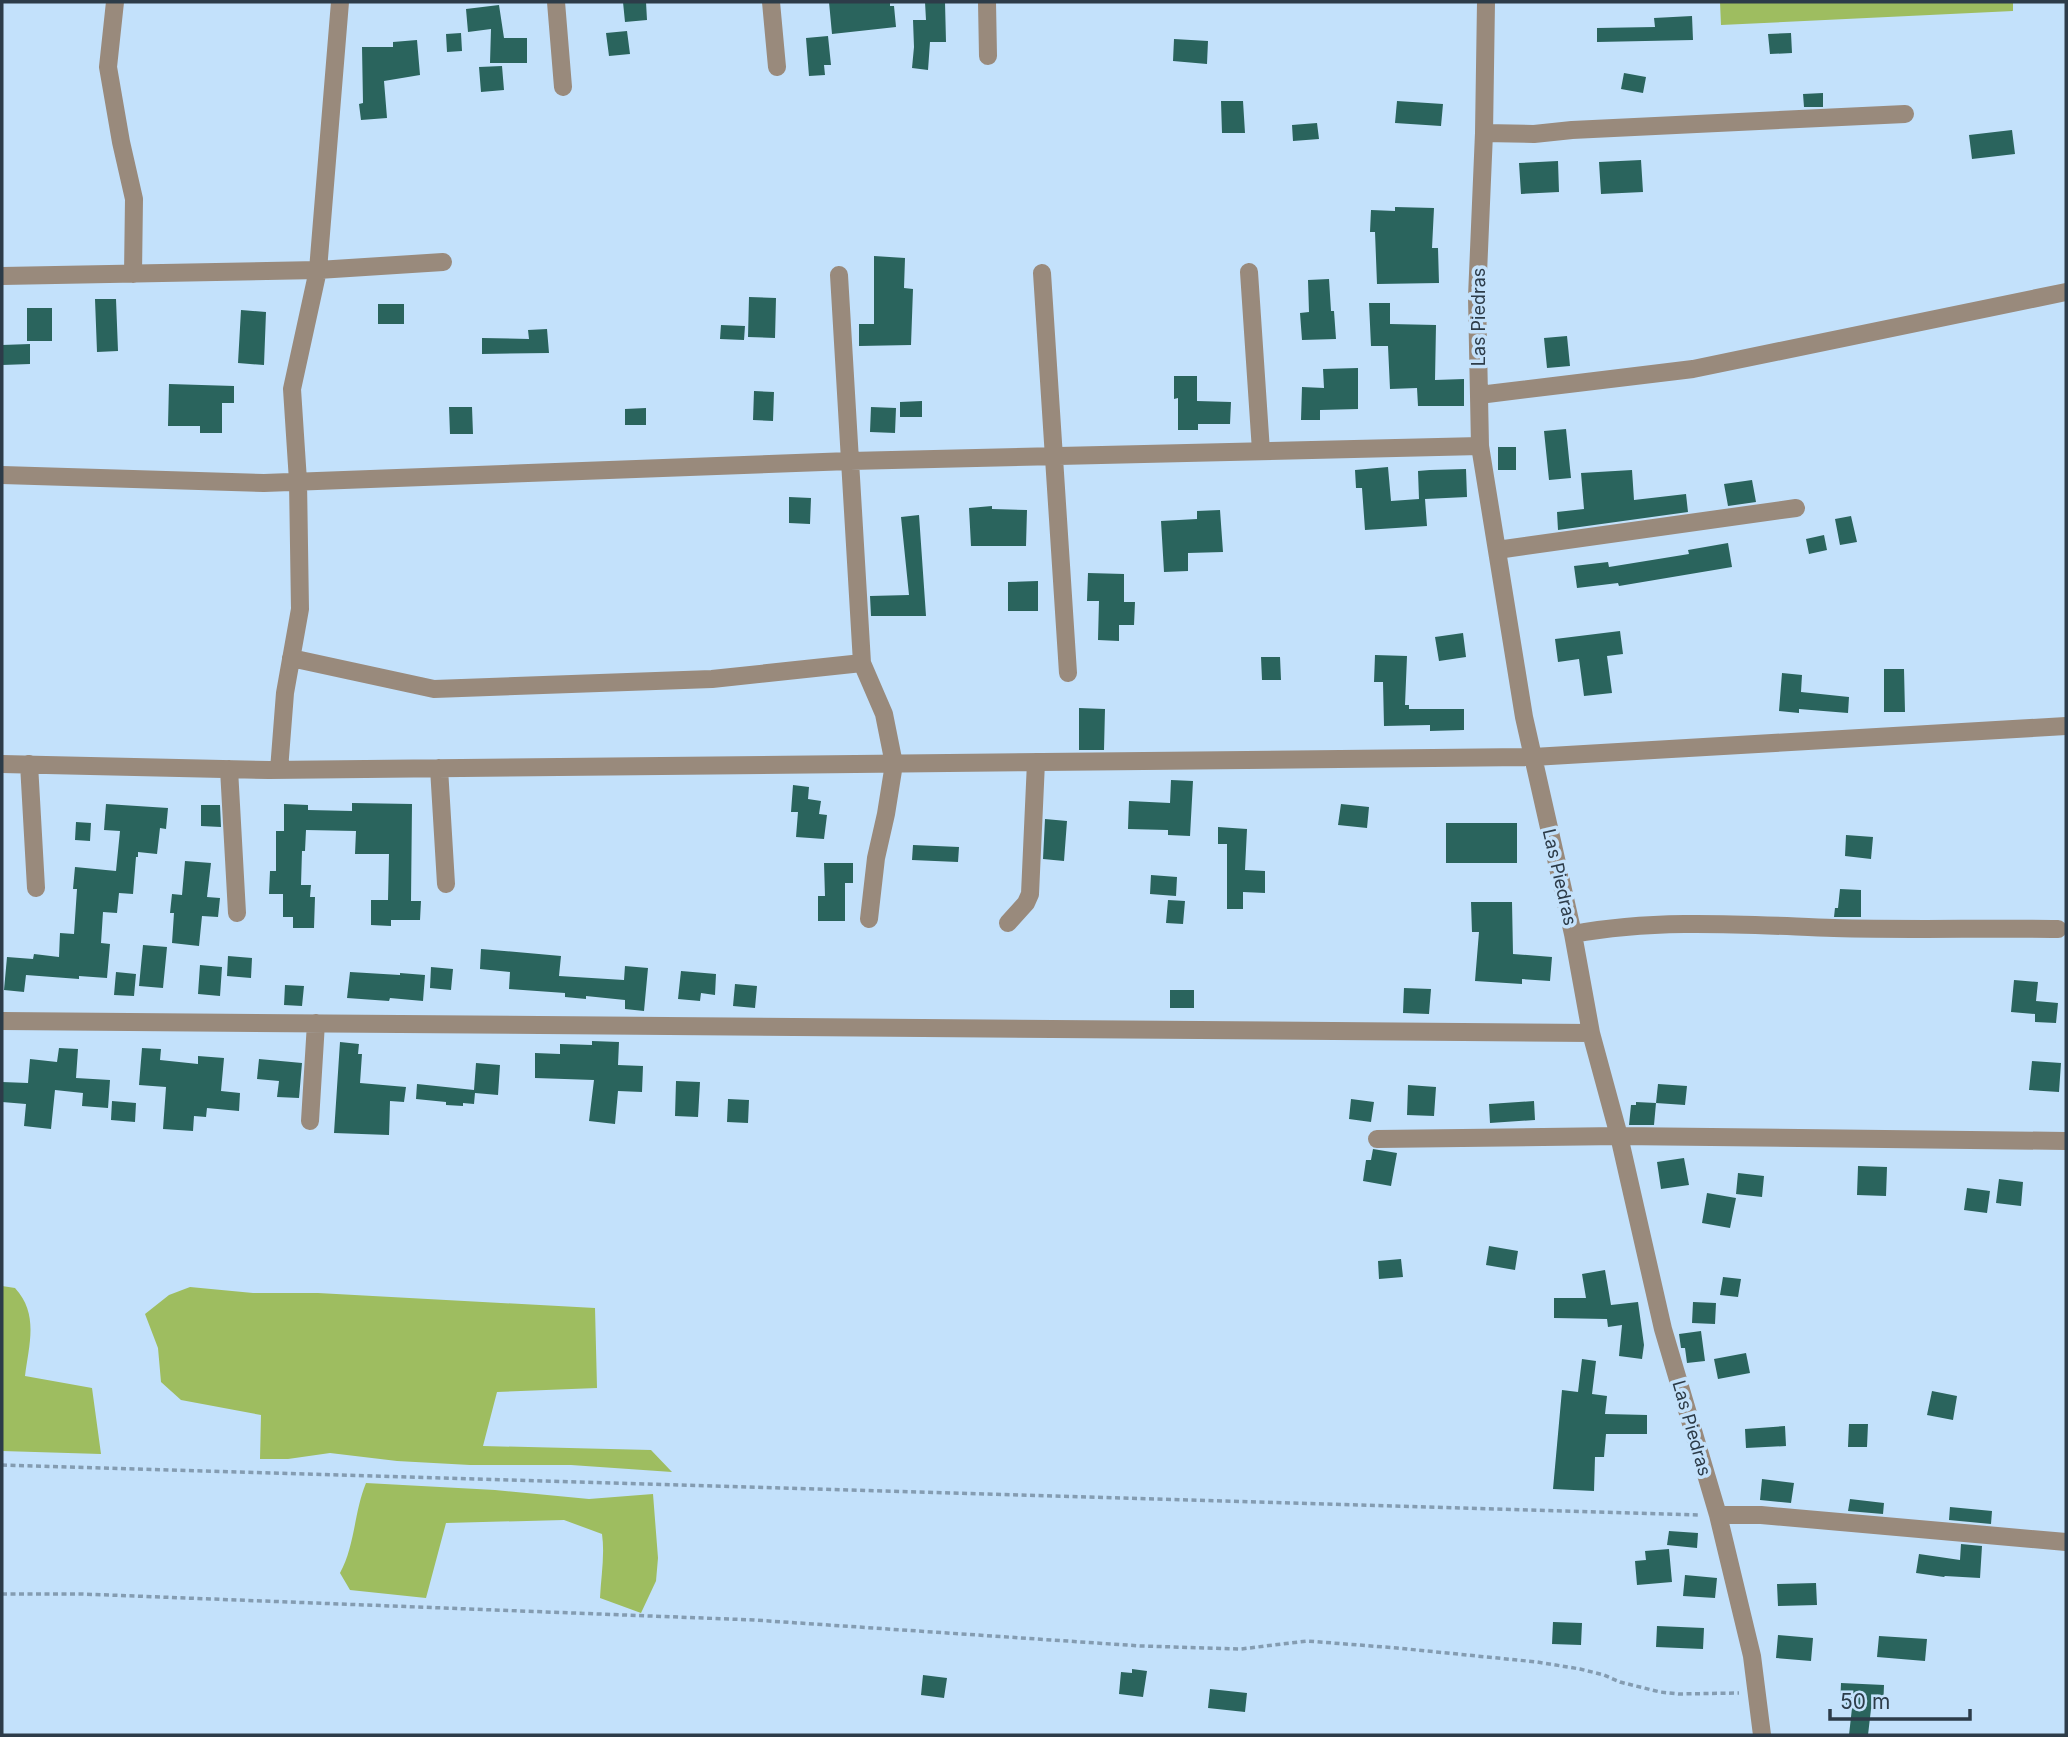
<svg xmlns="http://www.w3.org/2000/svg" width="2068" height="1737" font-family="Inter,sans-serif">
	<style>
		.green { fill: #9ebd60 }
		.building { fill: #2a645d }
		.lines { fill: none; stroke-linecap: round; stroke-linejoin: round }
		.path { stroke: #849cb1; stroke-width: 3.5; stroke-dasharray: 5 3.5; stroke-linecap: butt }
		.minor { stroke: #998a7c; stroke-width: 18 }
		.labels { text-anchor: middle; dominant-baseline: central; stroke-width: 7; stroke-linejoin: round; paint-order: stroke }
		.street-label { font-size: 18px; fill: #2d3c49; stroke: #c3e1fb }
	</style>
	<rect width="100%" height="100%" fill="#c3e1fb"/>
	<path class="green" d="M 1720,2 L 2013,2 L 2013,11 L 1721,25 Z
		M 2,1286 L 15,1288 C 39,1314 29,1344 25,1376 L 92,1388 L 101,1454 L 2,1451 Z
		M 190,1287 L 253,1293 L 318,1293 L 595,1308 L 597,1388 L 497,1392 L 483,1446 L 651,1450 L 672,1472 L 571,1465 L 470,1465 L 397,1461 L 330,1453 L 288,1459 L 260,1459 L 261,1415 L 181,1400 L 161,1382 L 158,1348 L 145,1314 L 169,1295 Z
		M 366,1483 L 495,1490 L 589,1499 L 653,1494 L 658,1558 L 656,1581 L 641,1613 L 600,1598 C 601,1577 605,1555 602,1534 L 564,1520 L 446,1523 L 426,1598 L 350,1590 L 340,1573 C 355,1546 354,1512 366,1483 Z"/>
	<path class="building" d="M 623,2 L 646,2 L 647,20 L 625,22 Z
		M 829,2 L 890,2 L 890,6 L 894,6 L 896,27 L 832,34 Z
		M 925,2 L 945,2 L 946,42 L 930,42 L 928,70 L 912,68 L 914,47 L 913,20 L 926,20 Z
		M 499,5 L 504,38 L 527,38 L 527,63 L 490,63 L 491,29 L 468,32 L 466,9 Z
		M 1692,16 L 1693,40 L 1597,42 L 1597,28 L 1655,27 L 1654,18 Z
		M 627,31 L 630,54 L 609,56 L 606,33 Z
		M 461,33 L 462,51 L 447,52 L 446,34 Z
		M 1791,33 L 1792,53 L 1770,54 L 1768,34 Z
		M 828,36 L 831,65 L 824,65 L 825,75 L 809,76 L 806,38 Z
		M 1174,39 L 1208,41 L 1207,64 L 1173,61 Z
		M 417,40 L 420,75 L 384,81 L 387,118 L 361,120 L 359,104 L 363,103 L 362,47 L 393,47 L 393,42 Z
		M 502,66 L 504,90 L 481,92 L 479,67 Z
		M 1624,73 L 1646,77 L 1643,93 L 1621,89 Z
		M 1823,93 L 1823,107 L 1804,107 L 1803,94 Z
		M 1221,101 L 1243,101 L 1245,133 L 1222,133 Z
		M 1397,101 L 1443,104 L 1441,126 L 1395,123 Z
		M 1317,123 L 1319,139 L 1293,141 L 1292,125 Z
		M 2012,130 L 2015,154 L 1972,159 L 1969,135 Z
		M 1641,160 L 1643,192 L 1601,194 L 1599,162 Z
		M 1558,161 L 1559,192 L 1521,194 L 1519,163 Z
		M 1395,207 L 1434,208 L 1432,248 L 1438,248 L 1439,283 L 1377,284 L 1375,232 L 1370,232 L 1371,210 L 1395,211 Z
		M 874,256 L 905,258 L 904,288 L 913,289 L 911,345 L 859,346 L 859,324 L 874,324 Z
		M 1329,279 L 1331,311 L 1334,311 L 1336,339 L 1302,340 L 1300,313 L 1309,312 L 1308,280 Z
		M 749,297 L 776,298 L 775,338 L 748,337 Z
		M 95,299 L 116,299 L 118,351 L 97,352 Z
		M 1369,303 L 1390,303 L 1390,324 L 1436,325 L 1435,380 L 1464,379 L 1464,406 L 1418,406 L 1417,388 L 1390,389 L 1388,346 L 1371,346 Z
		M 378,304 L 404,304 L 404,324 L 378,324 Z
		M 27,308 L 52,308 L 52,341 L 27,341 Z
		M 241,310 L 266,312 L 264,365 L 238,363 Z
		M 721,325 L 745,326 L 744,340 L 720,339 Z
		M 547,329 L 549,353 L 482,354 L 482,338 L 529,339 L 528,330 Z
		M 1567,336 L 1570,366 L 1547,368 L 1544,338 Z
		M 30,344 L 30,364 L 2,365 L 2,345 Z
		M 1358,368 L 1358,409 L 1320,410 L 1320,420 L 1301,420 L 1302,387 L 1324,388 L 1323,369 Z
		M 1174,376 L 1197,376 L 1197,401 L 1231,402 L 1230,424 L 1198,424 L 1198,430 L 1178,430 L 1178,398 L 1174,399 Z
		M 169,384 L 234,386 L 234,403 L 222,403 L 222,433 L 200,433 L 200,426 L 168,426 Z
		M 754,391 L 774,392 L 773,421 L 753,420 Z
		M 922,401 L 922,417 L 900,417 L 900,402 Z
		M 449,407 L 472,407 L 473,434 L 450,434 Z
		M 871,407 L 896,408 L 895,433 L 870,432 Z
		M 646,408 L 646,425 L 625,425 L 625,409 Z
		M 1566,429 L 1571,478 L 1549,480 L 1544,431 Z
		M 1498,447 L 1516,447 L 1516,470 L 1498,470 Z
		M 1388,467 L 1391,501 L 1419,499 L 1418,471 L 1430,470 L 1466,469 L 1467,497 L 1425,499 L 1427,526 L 1365,530 L 1362,488 L 1356,488 L 1355,470 Z
		M 1632,470 L 1634,500 L 1686,494 L 1688,512 L 1558,530 L 1557,512 L 1584,509 L 1581,473 Z
		M 1752,480 L 1756,502 L 1728,506 L 1724,484 Z
		M 789,497 L 811,498 L 810,524 L 789,523 Z
		M 992,506 L 992,509 L 1027,510 L 1026,546 L 971,546 L 969,508 Z
		M 1220,510 L 1223,552 L 1188,553 L 1188,571 L 1164,572 L 1161,521 L 1197,519 L 1197,511 Z
		M 919,515 L 926,616 L 871,616 L 870,596 L 909,595 L 901,517 Z
		M 1851,516 L 1857,542 L 1840,545 L 1835,519 Z
		M 1824,535 L 1827,550 L 1809,554 L 1806,539 Z
		M 1728,543 L 1732,567 L 1619,586 L 1618,583 L 1577,588 L 1574,566 L 1608,562 L 1609,567 L 1689,554 L 1688,550 Z
		M 1088,573 L 1124,574 L 1124,602 L 1135,602 L 1134,625 L 1119,625 L 1119,641 L 1098,640 L 1099,601 L 1087,601 Z
		M 1038,581 L 1038,611 L 1008,611 L 1008,582 Z
		M 1620,631 L 1623,654 L 1607,656 L 1612,693 L 1584,696 L 1579,659 L 1558,662 L 1555,639 Z
		M 1463,633 L 1466,657 L 1439,661 L 1435,637 Z
		M 1375,655 L 1407,656 L 1405,705 L 1409,705 L 1409,709 L 1464,709 L 1464,730 L 1430,731 L 1430,725 L 1384,726 L 1383,682 L 1374,682 Z
		M 1261,657 L 1280,657 L 1281,680 L 1262,680 Z
		M 1884,669 L 1904,669 L 1905,712 L 1884,712 Z
		M 1782,673 L 1802,675 L 1801,692 L 1849,697 L 1848,713 L 1799,709 L 1799,713 L 1779,711 Z
		M 1079,708 L 1105,709 L 1104,750 L 1079,750 Z
		M 1171,780 L 1193,781 L 1190,836 L 1168,835 L 1168,830 L 1128,829 L 1129,801 L 1170,803 Z
		M 793,785 L 809,787 L 808,799 L 821,801 L 819,814 L 827,815 L 824,839 L 796,837 L 798,812 L 791,812 Z
		M 352,803 L 412,804 L 411,901 L 421,901 L 420,920 L 391,920 L 391,926 L 371,925 L 371,900 L 388,900 L 389,854 L 355,854 L 356,831 L 306,830 L 305,851 L 302,851 L 301,885 L 311,885 L 310,897 L 315,897 L 314,928 L 293,928 L 293,917 L 283,917 L 283,894 L 269,894 L 270,871 L 276,871 L 276,831 L 284,831 L 284,804 L 308,805 L 308,810 L 352,811 Z
		M 106,804 L 168,808 L 166,829 L 160,828 L 157,854 L 138,852 L 138,857 L 136,857 L 133,894 L 119,893 L 117,913 L 103,912 L 101,943 L 110,944 L 107,978 L 79,976 L 79,979 L 26,975 L 24,992 L 4,990 L 7,957 L 33,959 L 34,954 L 59,957 L 60,933 L 74,934 L 77,889 L 73,889 L 75,867 L 116,871 L 120,831 L 104,830 Z
		M 1341,804 L 1369,807 L 1367,828 L 1338,825 Z
		M 201,805 L 220,805 L 221,827 L 201,826 Z
		M 1045,819 L 1067,821 L 1064,861 L 1043,859 Z
		M 76,822 L 91,823 L 90,841 L 75,840 Z
		M 1446,823 L 1517,823 L 1517,863 L 1446,863 Z
		M 1218,827 L 1247,829 L 1245,870 L 1265,871 L 1265,893 L 1243,892 L 1243,909 L 1227,909 L 1227,844 L 1218,844 Z
		M 1846,835 L 1873,837 L 1871,859 L 1845,856 Z
		M 913,845 L 959,847 L 958,862 L 912,860 Z
		M 185,861 L 211,863 L 207,897 L 220,898 L 218,917 L 202,916 L 199,946 L 172,943 L 174,913 L 170,913 L 172,894 L 182,895 Z
		M 824,863 L 853,863 L 853,883 L 845,883 L 845,921 L 818,921 L 818,896 L 825,896 Z
		M 1151,875 L 1177,877 L 1176,896 L 1150,894 Z
		M 1840,889 L 1861,890 L 1861,917 L 1834,917 L 1835,908 L 1838,908 Z
		M 1168,900 L 1185,901 L 1183,924 L 1166,923 Z
		M 1471,902 L 1512,902 L 1513,954 L 1552,957 L 1550,981 L 1522,979 L 1522,984 L 1475,981 L 1479,932 L 1472,932 Z
		M 143,945 L 167,947 L 163,988 L 139,986 Z
		M 481,949 L 561,956 L 559,976 L 624,980 L 625,966 L 648,968 L 644,1011 L 625,1009 L 625,1000 L 586,996 L 586,999 L 565,997 L 565,993 L 509,989 L 510,972 L 480,969 Z
		M 228,956 L 252,958 L 251,978 L 227,976 Z
		M 200,965 L 222,967 L 220,996 L 198,994 Z
		M 431,967 L 453,969 L 451,990 L 430,988 Z
		M 681,971 L 716,974 L 715,995 L 701,993 L 700,1001 L 678,999 Z
		M 116,972 L 136,974 L 134,996 L 114,995 Z
		M 350,972 L 400,975 L 400,973 L 425,975 L 423,1001 L 390,998 L 389,1001 L 347,998 Z
		M 2014,980 L 2038,982 L 2036,1001 L 2058,1003 L 2056,1023 L 2035,1022 L 2035,1014 L 2011,1012 Z
		M 735,984 L 757,986 L 755,1008 L 733,1006 Z
		M 285,985 L 304,986 L 302,1006 L 284,1005 Z
		M 1404,988 L 1431,989 L 1429,1014 L 1403,1013 Z
		M 1170,990 L 1194,990 L 1194,1008 L 1170,1008 Z
		M 592,1041 L 619,1042 L 618,1065 L 643,1066 L 642,1092 L 618,1091 L 615,1124 L 589,1121 L 594,1080 L 535,1078 L 535,1053 L 560,1054 L 560,1044 L 592,1045 Z
		M 340,1042 L 359,1044 L 358,1054 L 362,1054 L 360,1083 L 406,1087 L 404,1102 L 390,1101 L 389,1135 L 334,1133 Z
		M 59,1048 L 78,1049 L 76,1078 L 110,1080 L 108,1108 L 82,1106 L 83,1093 L 55,1090 L 51,1129 L 24,1126 L 26,1104 L 2,1102 L 2,1082 L 28,1083 L 30,1059 L 57,1062 Z
		M 142,1048 L 161,1049 L 160,1060 L 198,1064 L 198,1056 L 224,1058 L 221,1091 L 240,1093 L 239,1111 L 207,1108 L 206,1117 L 194,1116 L 193,1131 L 163,1129 L 166,1087 L 139,1085 Z
		M 259,1059 L 302,1063 L 299,1098 L 277,1097 L 279,1081 L 257,1079 Z
		M 2032,1061 L 2061,1063 L 2059,1092 L 2029,1090 Z
		M 476,1063 L 500,1065 L 498,1095 L 475,1093 L 474,1104 L 463,1103 L 463,1106 L 446,1105 L 446,1102 L 416,1099 L 417,1084 L 474,1090 Z
		M 676,1081 L 700,1082 L 698,1117 L 675,1116 Z
		M 1658,1084 L 1687,1086 L 1685,1105 L 1656,1103 Z
		M 1408,1085 L 1436,1087 L 1434,1116 L 1407,1115 Z
		M 728,1099 L 749,1100 L 748,1123 L 727,1122 Z
		M 1351,1099 L 1374,1102 L 1371,1122 L 1349,1119 Z
		M 112,1101 L 136,1103 L 135,1122 L 111,1120 Z
		M 1534,1101 L 1535,1120 L 1490,1123 L 1489,1104 Z
		M 1636,1102 L 1656,1103 L 1654,1125 L 1629,1125 L 1631,1105 L 1636,1105 Z
		M 1373,1149 L 1397,1153 L 1391,1186 L 1363,1181 L 1366,1160 L 1371,1160 Z
		M 1684,1158 L 1689,1185 L 1661,1189 L 1657,1162 Z
		M 1858,1166 L 1887,1167 L 1886,1196 L 1857,1195 Z
		M 1738,1173 L 1764,1176 L 1762,1197 L 1736,1194 Z
		M 1999,1179 L 2023,1182 L 2021,1206 L 1996,1203 Z
		M 1967,1188 L 1990,1191 L 1987,1213 L 1964,1210 Z
		M 1707,1193 L 1736,1198 L 1730,1228 L 1702,1223 Z
		M 1489,1246 L 1518,1251 L 1515,1270 L 1486,1265 Z
		M 1401,1259 L 1403,1277 L 1379,1279 L 1378,1261 Z
		M 1605,1270 L 1611,1305 L 1638,1302 L 1644,1345 L 1642,1359 L 1619,1356 L 1622,1325 L 1608,1327 L 1607,1319 L 1554,1318 L 1554,1298 L 1586,1298 L 1582,1274 Z
		M 1723,1277 L 1741,1279 L 1738,1297 L 1720,1295 Z
		M 1693,1302 L 1716,1303 L 1715,1324 L 1692,1323 Z
		M 1701,1331 L 1705,1361 L 1687,1363 L 1685,1348 L 1681,1348 L 1679,1334 Z
		M 1746,1353 L 1750,1373 L 1718,1379 L 1714,1359 Z
		M 1582,1359 L 1596,1361 L 1592,1394 L 1607,1396 L 1605,1414 L 1647,1415 L 1647,1434 L 1606,1434 L 1604,1457 L 1595,1457 L 1594,1491 L 1553,1489 L 1562,1390 L 1578,1392 Z
		M 1932,1391 L 1957,1396 L 1953,1420 L 1927,1415 Z
		M 1849,1424 L 1868,1424 L 1867,1447 L 1848,1447 Z
		M 1785,1426 L 1786,1446 L 1746,1448 L 1745,1429 Z
		M 1762,1479 L 1794,1483 L 1791,1503 L 1760,1500 Z
		M 1850,1499 L 1884,1503 L 1883,1514 L 1848,1511 Z
		M 1950,1507 L 1992,1511 L 1991,1524 L 1949,1520 Z
		M 1669,1531 L 1698,1533 L 1697,1548 L 1667,1545 Z
		M 1961,1544 L 1982,1546 L 1980,1578 L 1945,1576 L 1944,1577 L 1916,1573 L 1919,1554 L 1960,1560 Z
		M 1669,1549 L 1672,1582 L 1637,1585 L 1635,1561 L 1646,1560 L 1645,1551 Z
		M 1685,1575 L 1717,1578 L 1715,1598 L 1683,1596 Z
		M 1816,1583 L 1817,1605 L 1778,1606 L 1777,1584 Z
		M 1553,1622 L 1582,1623 L 1581,1645 L 1552,1644 Z
		M 1657,1626 L 1704,1628 L 1703,1649 L 1656,1647 Z
		M 1778,1635 L 1813,1638 L 1811,1661 L 1776,1658 Z
		M 1879,1636 L 1927,1639 L 1925,1661 L 1877,1657 Z
		M 1132,1669 L 1147,1671 L 1143,1697 L 1119,1694 L 1121,1672 L 1132,1673 Z
		M 923,1675 L 947,1678 L 944,1698 L 921,1695 Z
		M 1841,1683 L 1884,1685 L 1883,1710 L 1871,1709 L 1868,1735 L 1849,1735 L 1852,1708 L 1840,1708 Z
		M 1210,1689 L 1247,1693 L 1245,1712 L 1208,1708 Z"/>
	<g class="lines">
		<path class="path" d="M 2,1465 L 1700,1515
			M 2,1594 L 82,1594 L 754,1620 L 1141,1646 L 1241,1649 L 1307,1641 L 1397,1648 L 1537,1662 L 1580,1669 L 1604,1675 L 1620,1682 L 1660,1692 L 1679,1694 L 1739,1693"/>
		<path class="minor" d="M 115,2 L 108,67 L 121,142 L 134,199 L 133,274
			M 556,2 L 563,87
			M 771,2 L 777,67
			M 987,2 L 988,56
			M 1486,2 L 1484,133 L 1477,297 L 1480,446 L 1524,717 L 1573,934 L 1591,1033 L 1619,1136 L 1663,1329 L 1718,1515 L 1752,1656 L 1762,1735
			M 1484,133 L 1534,134 L 1572,130 L 1905,114
			M 1249,272 L 1261,451
			M 1042,273 L 1068,673
			M 839,275 L 862,663 L 884,714 L 894,764 L 886,814 L 876,858 L 869,919
			M 2,276 L 318,270 L 443,262
			M 1479,395 L 1693,369 L 2066,292
			M 2,475 L 264,483 L 850,461 L 1480,446
			M 1497,550 L 1796,508
			M 291,658 L 434,689 L 712,679 L 862,663
			M 2,764 L 269,770 L 1533,757 L 2066,726
			M 29,764 L 36,888
			M 439,768 L 446,884
			M 229,769 L 237,913
			M 279,770 L 285,693 L 300,609 L 298,481 L 292,389 L 318,270 L 340,2
			M 1008,923 L 1026,903 L 1030,894 L 1036,762
			M 1573,934 C 1659,918 1748,925 1834,928 C 1909,930 1983,928 2058,929
			M 2,1021 L 1591,1033
			M 310,1121 L 316,1023
			M 1377,1139 L 1619,1136 L 2066,1141
			M 1718,1515 L 1761,1515 L 2066,1542"/>
	</g>
	<g class="labels">
		<g class="street-label">
			<text transform="translate(1478 317) rotate(-90)">Las Piedras</text>
			<text transform="translate(1560 877) rotate(77)">Las Piedras</text>
			<text transform="translate(1692 1428) rotate(74)">Las Piedras</text>
		</g>
	</g>
	<rect width="2068" height="1737" fill="none" stroke="#2d3c49" stroke-width="7"/>
	<path d="M1830 1709v10h140v-10" fill="none" stroke="#2d3c49" stroke-width="3.5"/>
	<text x="1840" y="1709" font-size="21" fill="#2d3c49" stroke="#c3e1fb" stroke-width="5" paint-order="stroke">50 m</text>
</svg>
